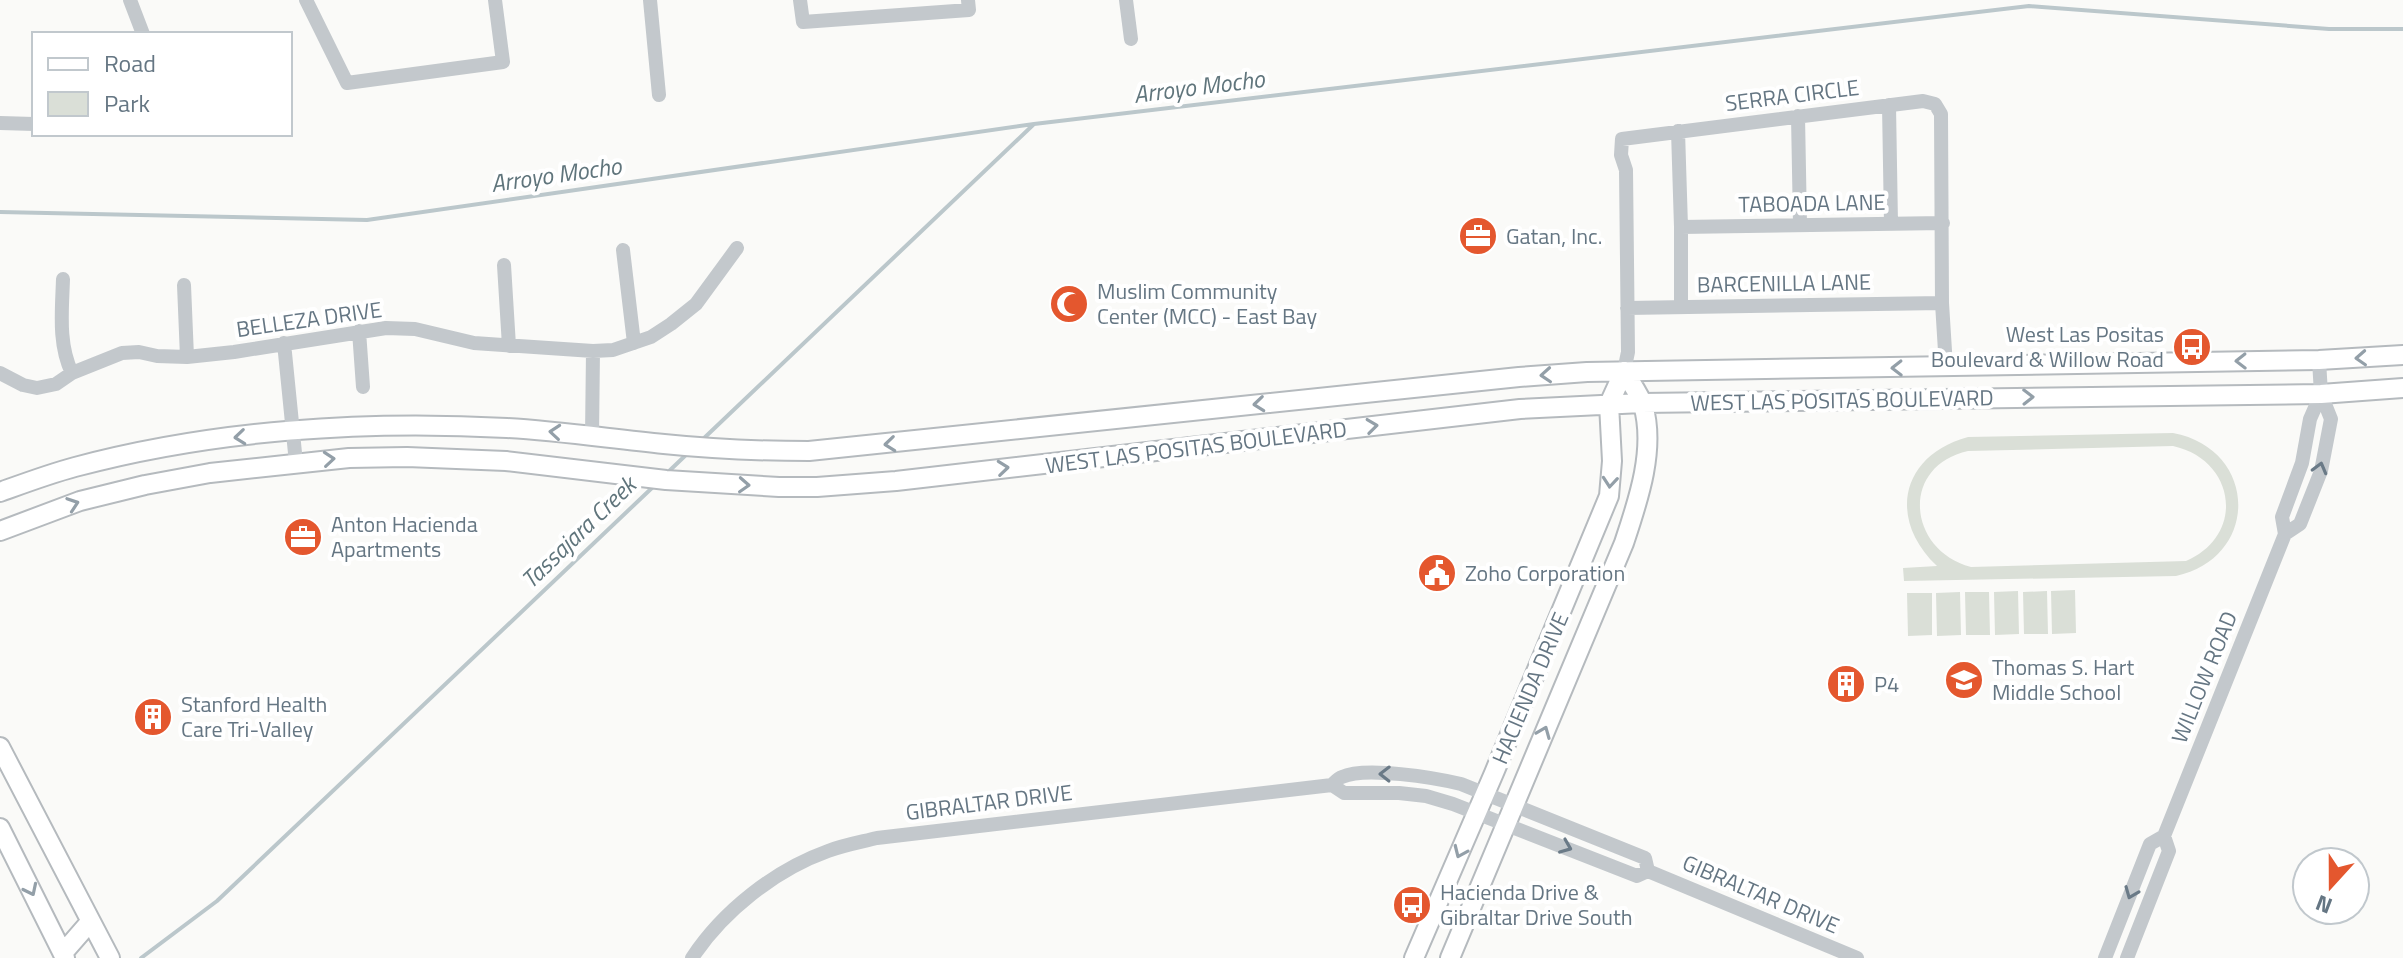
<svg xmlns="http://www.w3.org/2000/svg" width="2403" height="958" font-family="'Titillium Web',sans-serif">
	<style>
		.green { fill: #dadfd7; fill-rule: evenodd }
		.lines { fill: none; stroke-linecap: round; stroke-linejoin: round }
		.stream { stroke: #bbc7cb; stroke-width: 4 }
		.major-casing { stroke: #b5babe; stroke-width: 22 }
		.minor { stroke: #c3c8cc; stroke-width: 14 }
		.major { stroke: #fff; stroke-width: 18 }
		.oneway { stroke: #939fa8 }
		.oneway2 { stroke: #6a7a87 }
		.labels { text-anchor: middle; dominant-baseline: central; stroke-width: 8; stroke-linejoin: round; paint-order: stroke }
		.street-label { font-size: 22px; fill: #657683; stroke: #fff }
		.poi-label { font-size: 22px; fill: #657683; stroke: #fff; text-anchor: start }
		.water-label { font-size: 24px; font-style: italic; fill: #60757c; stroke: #fff }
	</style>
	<rect width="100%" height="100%" fill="#fafaf8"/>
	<path class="green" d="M 2173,433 C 2258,449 2261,557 2176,576 L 1904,581 L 1903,568 L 1937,566 C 1887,519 1901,455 1968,437 ZM 2173,446 C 2236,460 2246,535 2186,561 L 1971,567 C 1907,550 1900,466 1968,451 Z
		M 2075,590 L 2076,633 L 2052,634 L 2051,591 Z
		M 2018,591 L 2019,634 L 1995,635 L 1994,592 Z
		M 2047,591 L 2048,634 L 2024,634 L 2023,592 Z
		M 1960,592 L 1961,635 L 1937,636 L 1936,593 Z
		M 1965,592 L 1989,592 L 1990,635 L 1966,635 Z
		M 1907,593 L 1932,593 L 1932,635 L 1908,636 Z"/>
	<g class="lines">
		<path class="stream" d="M 0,212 L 367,220 L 1034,124 L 2029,6 L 2329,29 L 2403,29
			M 701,441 L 1033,125
			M 666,474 L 688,453
			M 141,958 L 217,901 L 654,486"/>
		<g class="major-casing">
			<path id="major" d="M 0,492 C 25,483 49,474 75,467 C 213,430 365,420 507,428 C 560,431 612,439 664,444 C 712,449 761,451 809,451 L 1519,377 L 1587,372 L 2319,360 L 2403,355
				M 0,531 L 80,501 L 145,485 L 210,473 L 349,458 L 407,457 L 506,461 L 666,480 L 779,487 L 817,487 L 896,481 L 1520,409 L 1642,403 L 2321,394 L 2403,388
				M 0,747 L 110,958
				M 0,828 L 65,958
				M 63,953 L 90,922
				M 1414,958 L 1494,773 L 1609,496 L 1612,461 L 1609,404 L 1624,371
				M 1450,958 L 1624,543 C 1638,501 1656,449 1643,405 C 1639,393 1630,382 1624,371"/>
		</g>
		<path class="minor" d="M 130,0 L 143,34
			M 306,0 L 347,83 L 503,62 L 495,0
			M 650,0 L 659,95
			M 800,0 L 803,22 L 969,10 L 968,0
			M 1126,0 L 1131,39
			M 1889,105 L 1891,224
			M 1798,116 L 1800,225
			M 0,123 L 34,124
			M 1678,131 L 1681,227 L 1681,307
			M 1681,227 L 1943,223
			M 623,250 L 634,343
			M 504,265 L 509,346
			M 63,279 C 62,311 58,344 72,373
			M 184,285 L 187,357
			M 1627,308 L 1942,303
			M 359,331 L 363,387
			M 284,343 L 296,463
			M 1624,371 L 1628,352 L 1626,170 L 1621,155 L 1622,139 L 1923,101 L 1935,104 L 1941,114 L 1942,303 L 1946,367
			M 0,373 L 23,385 L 37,388 L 56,384 L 72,373 L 122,353 L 139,352 L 157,356 L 187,357 L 234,352 L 386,328 L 415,329 L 474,343 L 593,351 L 613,350 L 651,337 L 671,324 L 696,304 L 737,248
			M 592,436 L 593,351
			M 2285,534 L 2300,524 L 2321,471 L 2331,419 L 2321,394 L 2319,360
			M 1332,785 L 1344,793 L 1399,793 L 1426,796 L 1453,804 L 1637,876 L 1648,871 L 1857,958
			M 692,958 C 723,911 775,870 828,851 C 844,845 861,842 877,838 L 1332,785 C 1335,782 1338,778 1342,777 C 1365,766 1436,778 1461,784 L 1645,858 L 1648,871
			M 2105,958 L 2150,844 L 2164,836 L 2285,534 L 2282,517 L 2302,463 L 2310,419 L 2321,394
			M 2127,958 L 2169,851 L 2164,836"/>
		<use href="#major" class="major"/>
	</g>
	<defs><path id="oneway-chevron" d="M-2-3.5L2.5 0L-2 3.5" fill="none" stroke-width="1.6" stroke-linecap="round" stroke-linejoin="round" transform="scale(2)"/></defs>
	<g class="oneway">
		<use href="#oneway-chevron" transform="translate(2361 358) rotate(177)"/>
		<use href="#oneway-chevron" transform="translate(2241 361) rotate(179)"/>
		<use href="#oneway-chevron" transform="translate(1897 368) rotate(179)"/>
		<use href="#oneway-chevron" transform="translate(1546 375) rotate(176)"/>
		<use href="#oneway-chevron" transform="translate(2028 397) rotate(-1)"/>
		<use href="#oneway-chevron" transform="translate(1259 404) rotate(174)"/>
		<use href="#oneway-chevron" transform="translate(1372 426) rotate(-7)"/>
		<use href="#oneway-chevron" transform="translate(555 432) rotate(-175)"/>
		<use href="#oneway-chevron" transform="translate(240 437) rotate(174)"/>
		<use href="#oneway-chevron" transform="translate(890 444) rotate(174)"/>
		<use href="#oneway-chevron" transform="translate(329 459) rotate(-5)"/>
		<use href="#oneway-chevron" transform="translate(1003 468) rotate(-6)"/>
		<use href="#oneway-chevron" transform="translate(1610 482) rotate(95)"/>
		<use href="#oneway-chevron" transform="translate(744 485) rotate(3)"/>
		<use href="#oneway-chevron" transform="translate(73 504) rotate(-19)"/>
		<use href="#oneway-chevron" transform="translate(1544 732) rotate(-68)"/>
		<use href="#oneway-chevron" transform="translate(1460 852) rotate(114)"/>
		<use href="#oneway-chevron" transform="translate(31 890) rotate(64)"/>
	</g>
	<g class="oneway2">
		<use href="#oneway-chevron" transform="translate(2320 468) rotate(-75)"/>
		<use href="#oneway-chevron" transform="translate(1385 774) rotate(-179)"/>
		<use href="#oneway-chevron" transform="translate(1566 847) rotate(22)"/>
		<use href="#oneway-chevron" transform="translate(2131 893) rotate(112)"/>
	</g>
	<defs>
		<g id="office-disc" transform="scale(2)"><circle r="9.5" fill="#e4572e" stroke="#fff"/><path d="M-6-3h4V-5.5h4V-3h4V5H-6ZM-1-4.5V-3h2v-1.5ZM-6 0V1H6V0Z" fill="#fff"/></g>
		<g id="mosque-disc" transform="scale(2)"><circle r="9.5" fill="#e4572e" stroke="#fff"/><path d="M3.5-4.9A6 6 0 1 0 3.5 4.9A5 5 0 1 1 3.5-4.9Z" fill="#fff"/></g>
		<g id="bus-disc" transform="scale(2)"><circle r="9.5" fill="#e4572e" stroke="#fff"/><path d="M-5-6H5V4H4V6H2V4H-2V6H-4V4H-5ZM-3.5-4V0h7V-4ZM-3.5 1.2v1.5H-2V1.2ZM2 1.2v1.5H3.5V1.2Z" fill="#fff"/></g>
		<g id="civic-disc" transform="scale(2)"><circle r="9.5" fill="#e4572e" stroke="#fff"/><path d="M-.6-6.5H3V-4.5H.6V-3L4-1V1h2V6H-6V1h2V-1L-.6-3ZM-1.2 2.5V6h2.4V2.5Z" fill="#fff"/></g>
		<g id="school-disc" transform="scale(2)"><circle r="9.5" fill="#e4572e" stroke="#fff"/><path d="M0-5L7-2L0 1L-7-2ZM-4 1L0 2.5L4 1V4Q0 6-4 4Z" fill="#fff"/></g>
		<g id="building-disc" transform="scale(2)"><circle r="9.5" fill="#e4572e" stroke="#fff"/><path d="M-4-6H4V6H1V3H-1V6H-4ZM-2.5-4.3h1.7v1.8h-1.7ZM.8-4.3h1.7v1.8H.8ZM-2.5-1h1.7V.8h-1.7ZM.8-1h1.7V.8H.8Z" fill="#fff"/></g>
	</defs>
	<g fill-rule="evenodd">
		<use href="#office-disc" x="1478" y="236"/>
		<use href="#mosque-disc" x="1069" y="304"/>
		<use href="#bus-disc" x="2192" y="347"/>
		<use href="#office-disc" x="303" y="537"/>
		<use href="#civic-disc" x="1437" y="573"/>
		<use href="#school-disc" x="1964" y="680"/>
		<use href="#building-disc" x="1846" y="684"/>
		<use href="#building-disc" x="153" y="717"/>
		<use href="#bus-disc" x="1412" y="905"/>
	</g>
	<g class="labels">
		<g class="street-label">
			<text transform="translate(1792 95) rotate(-7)">SERRA CIRCLE</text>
			<text transform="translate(1812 203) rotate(-1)">TABOADA LANE</text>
			<text transform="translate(1784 283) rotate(-1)">BARCENILLA LANE</text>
			<text transform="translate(309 319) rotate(-8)">BELLEZA DRIVE</text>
			<text transform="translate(1842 400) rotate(-1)">WEST LAS POSITAS BOULEVARD</text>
			<text transform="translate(1196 447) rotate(-7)">WEST LAS POSITAS BOULEVARD</text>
			<text transform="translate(2204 677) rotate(-68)">WILLOW ROAD</text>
			<text transform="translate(1530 688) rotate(-67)">HACIENDA DRIVE</text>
			<text transform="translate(989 802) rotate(-7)">GIBRALTAR DRIVE</text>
			<text transform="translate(1761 894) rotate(23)">GIBRALTAR DRIVE</text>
		</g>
		<g class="poi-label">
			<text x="1506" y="236">Gatan, Inc.</text>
			<text x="1097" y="291">Muslim Community<tspan x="1097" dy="25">Center (MCC) - East Bay</tspan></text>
			<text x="2164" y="334" text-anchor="end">West Las Positas<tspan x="2164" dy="25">Boulevard &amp; Willow Road</tspan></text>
			<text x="331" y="524">Anton Hacienda<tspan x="331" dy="25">Apartments</tspan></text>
			<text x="1465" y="573">Zoho Corporation</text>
			<text x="1992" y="667">Thomas S. Hart<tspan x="1992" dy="25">Middle School</tspan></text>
			<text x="1874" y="684">P4</text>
			<text x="181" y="704">Stanford Health<tspan x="181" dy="25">Care Tri-Valley</tspan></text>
			<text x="1440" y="892">Hacienda Drive &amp;<tspan x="1440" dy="25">Gibraltar Drive South</tspan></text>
		</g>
		<g class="water-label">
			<text transform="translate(1199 86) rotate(-7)">Arroyo Mocho</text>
			<text transform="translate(556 174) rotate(-8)">Arroyo Mocho</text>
			<text transform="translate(578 532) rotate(-44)">Tassajara Creek</text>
		</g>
	</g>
	<rect x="32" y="32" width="260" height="104" fill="#ffffff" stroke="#c1c8cd" stroke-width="2"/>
	<rect x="48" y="58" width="40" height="12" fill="#ffffff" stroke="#c1c8cd" stroke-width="2"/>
	<text x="104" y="72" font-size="24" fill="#657683">Road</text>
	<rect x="48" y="92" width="40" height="24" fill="#dadfd7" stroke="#c1c8cd" stroke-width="2"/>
	<text x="104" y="112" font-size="24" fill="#657683">Park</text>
	<g transform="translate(2331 886) rotate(201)"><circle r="38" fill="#ffffff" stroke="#c1c8cd" stroke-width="2"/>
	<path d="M0-6L14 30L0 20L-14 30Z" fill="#e4572e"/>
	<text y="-12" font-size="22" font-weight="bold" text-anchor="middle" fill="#657683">N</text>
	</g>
</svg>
